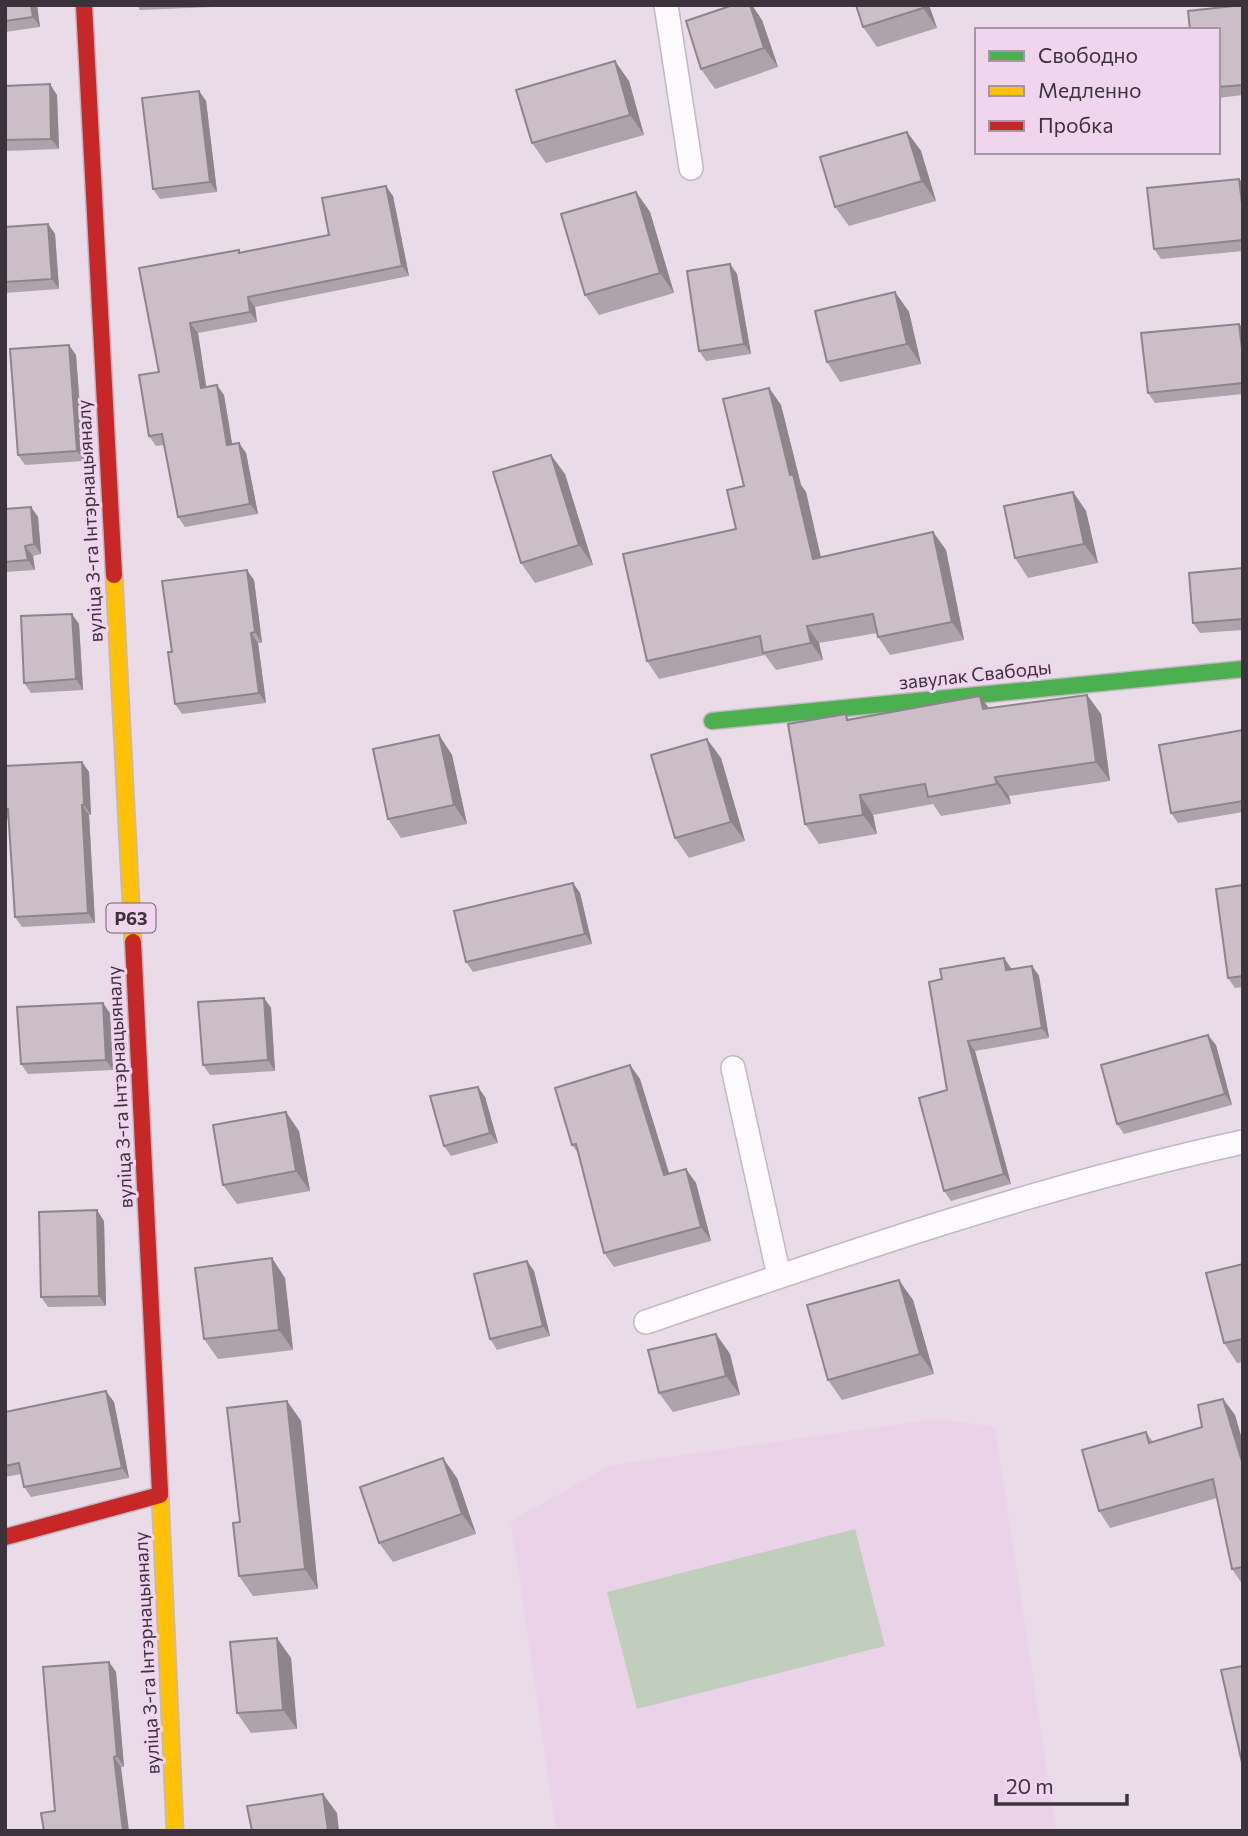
<svg xmlns="http://www.w3.org/2000/svg" width="1248" height="1836" font-family="Commissioner,sans-serif">
	<style>
		.built { fill: #ead2e8 }
		.park { fill: #c0cebb }
		.lines { fill: none; stroke-linecap: round; stroke-linejoin: round }
		.lane-casing { stroke: #c2b8c2; stroke-width: 26 }
		.fast-casing { stroke: #c2b8c2; stroke-width: 19 }
		.slow-casing { stroke: #c2b8c2; stroke-width: 19 }
		.jam-casing { stroke: #c2b8c2; stroke-width: 19 }
		.lane { stroke: #fcfafc; stroke-width: 23 }
		.fast { stroke: #4caf50; stroke-width: 16 }
		.slow { stroke: #ffc107; stroke-width: 16 }
		.jam { stroke: #c62828; stroke-width: 16 }
		.wall { fill: #afa3ab }
		.shaded-wall { fill: #8e858b }
		.building { fill: #cbbec7; stroke: #8e858b; stroke-width: 2 }
		.labels { text-anchor: middle; dominant-baseline: central; stroke-width: 6; stroke-linejoin: round; paint-order: stroke }
		.shield { fill: #efd5ed; stroke: #726370; stroke-width: 2 }
		.shield-label { font-size: 18px; font-weight: bold; fill: #3c323b }
		.street-label { font-size: 19px; fill: #3c323b; stroke: #efd5ed }
	</style>
	<rect width="100%" height="100%" fill="#e9dbe8"/>
	<path class="built" d="M 937,1419 L 995,1427 L 1056,1831 L 556,1831 L 511,1521 L 612,1465 Z"/>
	<path class="park" d="M 855,1529 L 885,1646 L 637,1709 L 607,1592 Z"/>
	<g class="lines">
		<g class="lane-casing">
			<path id="lane" d="M 666,5 L 691,168
				M 733,1068 L 779,1276
				M 646,1322 C 841,1255 1040,1186 1243,1142"/>
		</g>
		<g class="fast-casing">
			<path id="fast" d="M 712,721 L 1243,669"/>
		</g>
		<g class="slow-casing">
			<path id="slow" d="M 114,575 L 133,942
				M 160,1492 L 175,1831"/>
		</g>
		<g class="jam-casing">
			<path id="jam" d="M 84,5 L 114,575
				M 133,942 L 160,1492
				M 5,1537 L 160,1495"/>
		</g>
		<use href="#lane" class="lane"/>
		<use href="#fast" class="fast"/>
		<use href="#slow" class="slow"/>
		<use href="#jam" class="jam"/>
	</g>
	<path class="wall" d="M 5,5 L 37,5 L 40,27 L 5,32 Z
		M 137,5 L 237,5 L 237,6 L 140,10 Z
		M 929,5 L 937,28 L 877,47 L 863,27 Z
		M 1243,5 L 1243,95 L 1218,98 L 1218,30 Z
		M 762,20 L 778,67 L 715,89 L 701,69 Z
		M 629,81 L 644,135 L 546,163 L 532,143 Z
		M 5,86 L 57,95 L 59,149 L 5,151 Z
		M 199,91 L 206,101 L 217,192 L 160,199 L 153,189 Z
		M 907,132 L 921,151 L 936,201 L 849,226 L 835,207 Z
		M 1243,183 L 1243,251 L 1161,259 L 1154,249 Z
		M 636,192 L 650,212 L 674,293 L 599,315 L 585,295 Z
		M 393,196 L 409,276 L 255,307 L 257,322 L 198,333 L 206,387 L 224,395 L 232,444 L 239,443 L 246,453 L 258,514 L 185,527 L 178,517 L 164,445 L 156,446 L 149,436 L 159,372 L 139,268 L 240,252 L 329,235 Z
		M 48,224 L 55,234 L 59,289 L 5,293 L 5,227 Z
		M 730,264 L 737,274 L 751,354 L 706,361 L 699,351 Z
		M 895,292 L 909,312 L 921,364 L 840,382 L 827,362 Z
		M 1243,328 L 1243,394 L 1155,403 L 1148,393 Z
		M 76,355 L 84,461 L 25,465 L 18,455 Z
		M 769,388 L 781,405 L 801,485 L 806,492 L 821,557 L 933,532 L 946,550 L 964,640 L 890,655 L 878,637 L 877,633 L 819,643 L 823,660 L 776,670 L 765,655 L 659,679 L 647,661 L 736,529 L 744,486 Z
		M 565,474 L 593,565 L 535,583 L 521,563 Z
		M 1073,492 L 1086,511 L 1098,563 L 1028,578 L 1015,558 Z
		M 31,507 L 38,517 L 41,554 L 33,556 L 35,570 L 5,572 L 5,509 Z
		M 1243,568 L 1243,630 L 1200,633 L 1193,623 Z
		M 254,580 L 262,643 L 258,643 L 266,703 L 182,714 L 175,704 L 172,652 Z
		M 79,624 L 83,690 L 31,693 L 24,683 Z
		M 1087,695 L 1101,714 L 1110,781 L 1009,796 L 1011,804 L 941,816 L 933,804 L 873,815 L 877,834 L 819,844 L 805,824 L 850,720 L 989,708 Z
		M 1243,730 L 1243,812 L 1178,823 L 1171,813 Z
		M 439,735 L 452,755 L 467,824 L 401,838 L 388,819 Z
		M 721,758 L 745,841 L 689,858 L 675,838 Z
		M 82,762 L 89,772 L 91,815 L 89,815 L 95,923 L 22,927 L 15,917 L 9,819 L 5,819 L 5,766 Z
		M 573,883 L 580,893 L 592,944 L 473,972 L 466,962 Z
		M 1243,885 L 1243,987 L 1235,988 L 1228,978 Z
		M 1032,966 L 1039,976 L 1049,1038 L 975,1051 L 1011,1184 L 951,1201 L 944,1191 L 947,1090 L 929,982 Z
		M 264,998 L 271,1008 L 275,1071 L 210,1075 L 203,1065 Z
		M 110,1013 L 113,1070 L 28,1074 L 21,1064 Z
		M 1216,1045 L 1232,1105 L 1124,1134 L 1117,1124 Z
		M 630,1065 L 640,1079 L 669,1174 L 696,1183 L 711,1241 L 614,1267 L 604,1253 L 578,1153 L 572,1145 Z
		M 485,1097 L 498,1143 L 451,1156 L 444,1146 Z
		M 299,1131 L 310,1191 L 237,1204 L 223,1185 Z
		M 104,1221 L 106,1306 L 48,1307 L 41,1297 Z
		M 527,1261 L 534,1271 L 550,1336 L 497,1350 L 490,1339 Z
		M 1243,1264 L 1243,1362 L 1237,1363 L 1224,1343 Z
		M 285,1278 L 293,1350 L 218,1359 L 204,1339 Z
		M 913,1300 L 934,1374 L 842,1400 L 828,1380 Z
		M 716,1334 L 730,1354 L 740,1395 L 673,1412 L 659,1393 Z
		M 1223,1399 L 1235,1415 L 1243,1443 L 1243,1585 L 1232,1569 L 1217,1498 L 1110,1528 L 1099,1511 L 1146,1432 L 1153,1442 L 1202,1427 Z
		M 287,1401 L 301,1421 L 318,1589 L 253,1596 L 239,1576 L 240,1522 Z
		M 114,1402 L 129,1478 L 31,1497 L 24,1487 L 21,1474 L 5,1477 L 5,1412 Z
		M 457,1478 L 476,1534 L 393,1562 L 379,1543 Z
		M 291,1658 L 297,1729 L 251,1733 L 237,1713 Z
		M 109,1662 L 116,1672 L 124,1767 L 121,1767 L 55,1811 Z"/>
	<path class="shaded-wall" d="M 31,5 L 37,5 L 40,27 L 33,17 Z
		M 750,5 L 752,5 L 762,20 L 778,67 L 764,48 Z
		M 922,5 L 929,5 L 937,28 L 923,8 Z
		M 615,61 L 629,81 L 644,135 L 630,115 Z
		M 50,84 L 57,95 L 59,149 L 51,139 Z
		M 199,91 L 206,101 L 217,192 L 210,182 Z
		M 907,132 L 921,151 L 936,201 L 922,181 Z
		M 1239,179 L 1243,183 L 1243,211 Z
		M 386,186 L 393,196 L 409,276 L 402,266 Z
		M 636,192 L 650,212 L 674,293 L 660,273 Z
		M 48,224 L 55,234 L 59,289 L 52,279 Z
		M 730,264 L 737,274 L 751,354 L 744,344 Z
		M 895,292 L 909,312 L 921,364 L 907,344 Z
		M 248,297 L 255,307 L 257,322 L 250,312 Z
		M 190,323 L 198,333 L 208,398 L 201,388 Z
		M 1239,324 L 1243,328 L 1243,357 Z
		M 69,345 L 76,355 L 84,461 L 77,451 Z
		M 217,385 L 224,395 L 234,455 L 227,445 Z
		M 769,388 L 781,405 L 801,485 L 806,492 L 825,576 L 813,559 L 790,475 Z
		M 239,443 L 246,453 L 258,514 L 250,504 Z
		M 551,455 L 565,474 L 593,565 L 579,545 Z
		M 1073,492 L 1086,511 L 1098,563 L 1084,544 Z
		M 31,507 L 38,517 L 41,554 L 34,544 Z
		M 933,532 L 946,550 L 964,640 L 952,622 Z
		M 25,546 L 33,556 L 35,570 L 28,560 Z
		M 247,570 L 254,580 L 262,643 L 255,632 Z
		M 72,614 L 79,624 L 83,690 L 76,679 Z
		M 807,626 L 819,643 L 823,660 L 811,643 Z
		M 251,633 L 258,643 L 266,703 L 259,693 Z
		M 1087,695 L 1101,714 L 1110,781 L 1096,762 Z
		M 980,696 L 994,715 L 983,709 Z
		M 439,735 L 452,755 L 467,824 L 454,805 Z
		M 707,739 L 721,758 L 745,841 L 731,822 Z
		M 82,762 L 89,772 L 91,815 L 84,805 Z
		M 995,777 L 1009,796 L 1011,804 L 997,784 Z
		M 860,795 L 873,815 L 877,834 L 863,815 Z
		M 82,805 L 89,815 L 95,923 L 88,913 Z
		M 573,883 L 580,893 L 592,944 L 585,934 Z
		M 1004,958 L 1011,968 L 1013,980 L 1006,970 Z
		M 1032,966 L 1039,976 L 1049,1038 L 1042,1028 Z
		M 264,998 L 271,1008 L 275,1071 L 268,1060 Z
		M 103,1003 L 110,1013 L 113,1070 L 106,1060 Z
		M 1208,1035 L 1216,1045 L 1232,1105 L 1225,1094 Z
		M 968,1041 L 975,1051 L 1011,1184 L 1004,1174 Z
		M 630,1065 L 640,1079 L 674,1189 L 664,1175 Z
		M 478,1087 L 485,1097 L 498,1143 L 490,1133 Z
		M 286,1112 L 299,1131 L 310,1191 L 296,1171 Z
		M 686,1169 L 696,1183 L 711,1241 L 701,1227 Z
		M 97,1210 L 104,1221 L 106,1306 L 99,1296 Z
		M 272,1258 L 285,1278 L 293,1350 L 279,1330 Z
		M 527,1261 L 534,1271 L 550,1336 L 543,1326 Z
		M 899,1280 L 913,1300 L 934,1374 L 920,1354 Z
		M 716,1334 L 730,1354 L 740,1395 L 726,1376 Z
		M 106,1391 L 114,1402 L 129,1478 L 122,1468 Z
		M 1223,1399 L 1235,1415 L 1243,1443 L 1243,1465 Z
		M 287,1401 L 301,1421 L 318,1589 L 305,1569 Z
		M 443,1458 L 457,1478 L 476,1534 L 462,1514 Z
		M 277,1638 L 291,1658 L 297,1729 L 283,1710 Z
		M 109,1662 L 116,1672 L 124,1767 L 117,1756 Z
		M 114,1757 L 121,1767 L 129,1831 L 123,1831 Z
		M 323,1794 L 337,1813 L 339,1831 L 328,1831 Z"/>
	<path class="building" d="M 5,5 L 31,5 L 33,17 L 5,21 Z
		M 733,5 L 750,5 L 764,48 L 701,69 L 686,21 Z
		M 856,5 L 922,5 L 923,8 L 863,27 Z
		M 1243,5 L 1243,85 L 1218,87 L 1218,30 L 1190,30 L 1188,11 Z
		M 615,61 L 630,115 L 532,143 L 516,90 Z
		M 50,84 L 51,139 L 5,140 L 5,86 Z
		M 199,91 L 210,182 L 153,189 L 142,98 Z
		M 907,132 L 922,181 L 835,207 L 820,157 Z
		M 1239,179 L 1243,211 L 1243,240 L 1154,249 L 1147,188 Z
		M 386,186 L 402,266 L 248,297 L 250,312 L 190,323 L 201,388 L 217,385 L 227,445 L 239,443 L 250,504 L 178,517 L 162,434 L 149,436 L 139,375 L 159,372 L 139,268 L 239,250 L 239,253 L 329,235 L 322,198 Z
		M 636,192 L 660,273 L 585,295 L 561,214 Z
		M 48,224 L 52,279 L 5,282 L 5,227 Z
		M 730,264 L 744,344 L 699,351 L 687,271 Z
		M 895,292 L 907,344 L 827,362 L 815,311 Z
		M 1239,324 L 1243,357 L 1243,383 L 1148,393 L 1141,333 Z
		M 69,345 L 77,451 L 18,455 L 10,349 Z
		M 769,388 L 790,475 L 793,474 L 813,559 L 933,532 L 952,622 L 878,637 L 873,614 L 807,626 L 811,643 L 763,653 L 760,636 L 647,661 L 623,554 L 736,529 L 727,490 L 744,486 L 723,399 Z
		M 551,455 L 579,545 L 521,563 L 493,472 Z
		M 1073,492 L 1084,544 L 1015,558 L 1004,506 Z
		M 31,507 L 34,544 L 25,546 L 28,560 L 5,562 L 5,509 Z
		M 1243,568 L 1243,619 L 1193,623 L 1189,573 Z
		M 247,570 L 255,632 L 251,633 L 259,693 L 175,704 L 168,652 L 172,652 L 162,581 Z
		M 72,614 L 76,679 L 24,683 L 21,616 Z
		M 1087,695 L 1096,762 L 995,777 L 997,784 L 928,797 L 925,784 L 860,795 L 863,815 L 805,824 L 788,724 L 846,714 L 847,720 L 980,696 L 983,709 Z
		M 1243,730 L 1243,801 L 1171,813 L 1159,745 Z
		M 439,735 L 454,805 L 388,819 L 373,749 Z
		M 707,739 L 731,822 L 675,838 L 651,755 Z
		M 82,762 L 84,805 L 82,805 L 88,913 L 15,917 L 8,809 L 5,809 L 5,766 Z
		M 573,883 L 585,934 L 466,962 L 454,911 Z
		M 1243,885 L 1243,976 L 1228,978 L 1216,889 Z
		M 1004,958 L 1006,970 L 1032,966 L 1042,1028 L 968,1041 L 1004,1174 L 944,1191 L 919,1098 L 947,1090 L 929,982 L 942,979 L 940,969 Z
		M 264,998 L 268,1060 L 203,1065 L 198,1002 Z
		M 103,1003 L 106,1060 L 21,1064 L 17,1007 Z
		M 1208,1035 L 1225,1094 L 1117,1124 L 1101,1065 Z
		M 630,1065 L 664,1175 L 686,1169 L 701,1227 L 604,1253 L 576,1144 L 572,1145 L 555,1088 Z
		M 478,1087 L 490,1133 L 444,1146 L 430,1096 Z
		M 286,1112 L 296,1171 L 223,1185 L 213,1125 Z
		M 97,1210 L 99,1296 L 41,1297 L 39,1212 Z
		M 272,1258 L 279,1330 L 204,1339 L 195,1268 Z
		M 527,1261 L 543,1326 L 490,1339 L 474,1274 Z
		M 1243,1264 L 1243,1339 L 1224,1343 L 1206,1273 Z
		M 899,1280 L 920,1354 L 828,1380 L 807,1305 Z
		M 716,1334 L 726,1376 L 659,1393 L 648,1350 Z
		M 106,1391 L 122,1468 L 24,1487 L 19,1463 L 5,1466 L 5,1412 Z
		M 1223,1399 L 1243,1465 L 1243,1567 L 1232,1569 L 1213,1479 L 1099,1511 L 1082,1450 L 1146,1432 L 1149,1443 L 1202,1427 L 1198,1405 Z
		M 287,1401 L 305,1569 L 239,1576 L 233,1523 L 240,1522 L 227,1408 Z
		M 443,1458 L 462,1514 L 379,1543 L 360,1487 Z
		M 277,1638 L 283,1710 L 237,1713 L 230,1642 Z
		M 109,1662 L 117,1756 L 114,1757 L 123,1831 L 44,1831 L 41,1813 L 55,1811 L 43,1667 Z
		M 1243,1666 L 1243,1767 L 1221,1670 Z
		M 323,1794 L 328,1831 L 252,1831 L 247,1806 Z"/>
	<g class="labels">
		<rect class="shield" x="106.5" y="903.5" width="49" height="29" rx="5"/>
		<g class="shield-label">
			<text x="131" y="918">Р63</text>
		</g>
		<g class="street-label">
			<text transform="translate(89 521) rotate(-93)">вуліца 3-га Інтэрнацыяналу</text>
			<text transform="translate(975 674) rotate(-6)">завулак Свабоды</text>
			<text transform="translate(119 1087) rotate(-93)">вуліца 3-га Інтэрнацыяналу</text>
			<text transform="translate(146 1653) rotate(-93)">вуліца 3-га Інтэрнацыяналу</text>
		</g>
	</g>
	<rect width="1248" height="1836" fill="none" stroke="#3c323b" stroke-width="14"/>
	<rect x="975" y="28" width="245" height="126" fill="#efd5ed" stroke="#a794a6" stroke-width="2"/>
	<rect x="989" y="51" width="35" height="10" fill="#4caf50" stroke="#a794a6" stroke-width="2"/>
	<text x="1038" y="63" font-size="21" fill="#3c323b">Свободно</text>
	<rect x="989" y="86" width="35" height="10" fill="#ffc107" stroke="#a794a6" stroke-width="2"/>
	<text x="1038" y="98" font-size="21" fill="#3c323b">Медленно</text>
	<rect x="989" y="121" width="35" height="10" fill="#c62828" stroke="#a794a6" stroke-width="2"/>
	<text x="1038" y="133" font-size="21" fill="#3c323b">Пробка</text>
	<path d="M996 1794v10h131v-10" fill="none" stroke="#3c323b" stroke-width="3.5"/>
	<text x="1006" y="1794" font-size="21" fill="#3c323b" stroke="#efd5ed" stroke-width="5" paint-order="stroke">20 m</text>
</svg>
